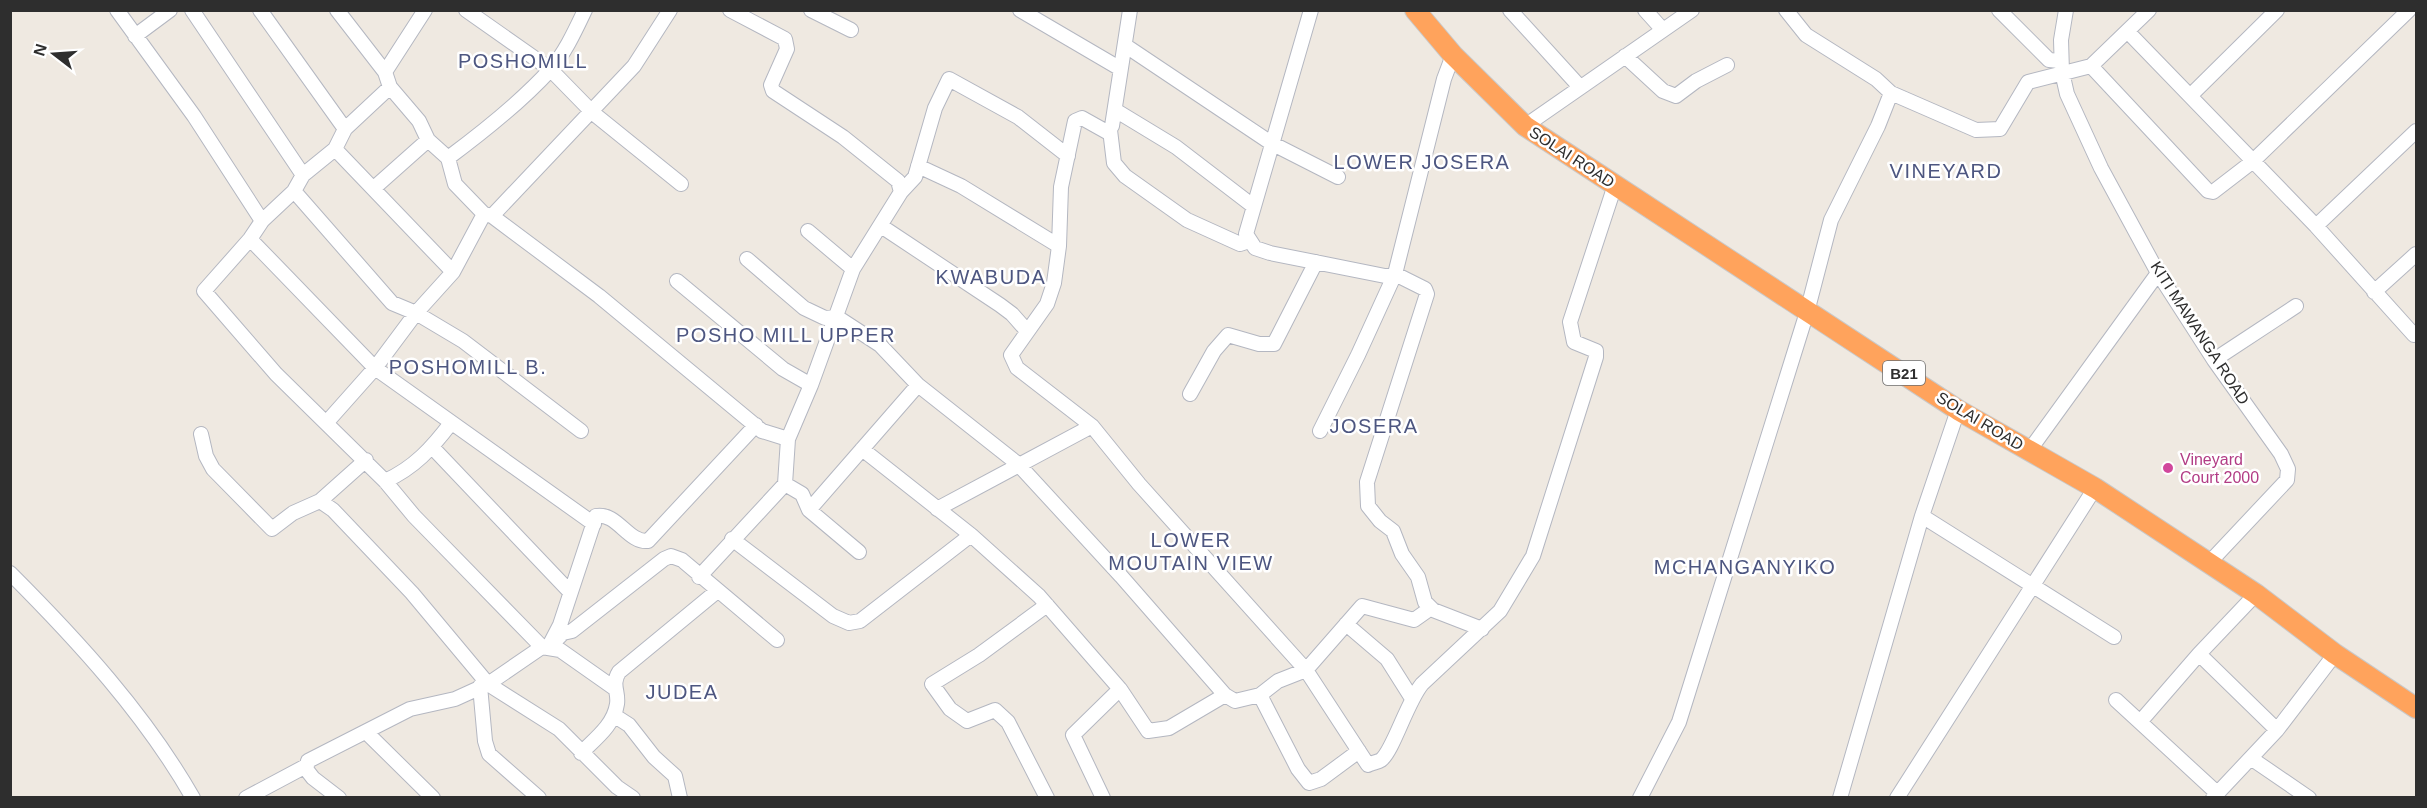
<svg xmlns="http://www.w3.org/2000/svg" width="2427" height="808" font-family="Arial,sans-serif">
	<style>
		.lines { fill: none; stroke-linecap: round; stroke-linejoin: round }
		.minor-casing { stroke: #b4b7c1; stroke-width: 16 }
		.highway-casing { stroke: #c9c9c9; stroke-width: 22 }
		.minor { stroke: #fff; stroke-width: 14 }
		.highway { stroke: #ffa35c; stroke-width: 20 }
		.hotel-dot { fill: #d1479c; stroke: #fff; stroke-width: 2 }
		.labels { text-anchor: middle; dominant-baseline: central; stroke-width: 5; stroke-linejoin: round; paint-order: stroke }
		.shield { fill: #fff; stroke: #6d6d6d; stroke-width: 1.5 }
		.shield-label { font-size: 15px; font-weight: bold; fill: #2e2e2e }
		.street-label { font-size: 16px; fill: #2e2e2e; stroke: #fff }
		.hotel-label { font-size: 16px; fill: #b23c85; stroke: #fff; text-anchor: start }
		.quarter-label { font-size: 20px; letter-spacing: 1.5px; fill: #4d5680; stroke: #fff }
	</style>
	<rect width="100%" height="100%" fill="#efe9e1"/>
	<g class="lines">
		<g class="minor-casing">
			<path id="minor" d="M 117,10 L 194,116 L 262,221
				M 192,10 L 303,175
				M 260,10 L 345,129
				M 337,10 L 385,72 L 390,87 L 419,121 L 428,140 L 448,158 L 455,184 L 484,214 L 492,216 L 599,296 L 762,431 L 788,439
				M 466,10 L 550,69 L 593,113 L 681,184
				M 811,10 L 851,30
				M 1020,10 L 1119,68
				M 1130,10 L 1112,126 L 1107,132 L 1082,118 L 1075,121 L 1061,187 L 1059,246 L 1054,283 L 1047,304 L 1011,355 L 1017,368 L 1092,426 L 1139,484 L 1306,670 L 1362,606 L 1414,620 L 1431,608
				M 1311,10 L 1246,234 L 1255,248 L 1270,253 L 1385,276 L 1395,274 L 1425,289 L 1427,294 L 1367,482 L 1368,506 L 1380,521 L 1393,531 L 1402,554 L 1418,577 L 1425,602 L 1433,610 L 1482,629
				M 1510,10 L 1580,87
				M 1645,10 L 1663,30
				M 1999,10 L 2049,60 L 2060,61
				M 2066,10 L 2061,40 L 2062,72 L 2067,94 L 2101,168 L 2158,273 L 2214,360 L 2281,454 L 2288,469 L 2287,480 L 2208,564
				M 2149,10 L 2091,66 L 2208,191 L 2213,192 L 2252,162 L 2409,10
				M 2128,32 L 2316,226 L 2414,335
				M 135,36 L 170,10
				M 1126,46 L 1271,143 L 1338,177
				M 1625,56 L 1663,91 L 1676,96 L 1696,81 L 1727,65
				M 385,72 L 425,10
				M 390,87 L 345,129 L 335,149 L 303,175 L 294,191 L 262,221 L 250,239 L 204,291 L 276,374 L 385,481 L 414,516 L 542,647
				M 1891,93 L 1976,130 L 2000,129 L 2028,82 L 2091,66
				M 2191,95 L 2277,10
				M 1115,110 L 1176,147 L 1253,206
				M 1525,126 L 1692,10
				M 1110,130 L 1114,163 L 1125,176 L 1187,220 L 1240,244 L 1249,241
				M 335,149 L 453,272
				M 448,158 C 483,132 520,103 550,70 C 565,53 575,31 585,10
				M 918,166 L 961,186 L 1059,246
				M 374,188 L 428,140
				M 294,191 L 392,303 L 416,313 L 463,341 L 581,431
				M 901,192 L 915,177 L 935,108 L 949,79 L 1018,117 L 1068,156
				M 492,216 L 634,66 L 670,10
				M 881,226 L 1000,305 L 1012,314 L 1027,331
				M 2316,226 L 2416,131
				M 808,231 L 853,269
				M 250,239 L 375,368 L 594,524
				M 747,259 L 804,308 L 825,318 L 837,317 L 880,345 L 918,385 L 1018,464 L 1121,576 L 1225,695 L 1235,701 L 1260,695 L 1278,681 L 1306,670 L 1368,765 C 1371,763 1378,762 1381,760 C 1393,751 1407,702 1422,684 L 1500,611 L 1533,556 L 1596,357 L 1596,351 L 1574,342 L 1570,322 L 1615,185
				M 677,281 L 783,369 L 811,385
				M 2374,292 L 2416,254
				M 2214,360 L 2296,306
				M 1190,394 L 1214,351 L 1228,335 L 1259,344 L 1274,344 L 1316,262
				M 327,422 L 375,368 L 416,313 L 453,272 L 484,214
				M 1320,431 L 1358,355 L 1395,274 L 1444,79 L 1453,55
				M 201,434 L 206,456 L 213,469 L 272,529 L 293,513 L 320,501 L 366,460
				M 433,448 L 570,592
				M 862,449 L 971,535 L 1039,596 L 1120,689 L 1148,731 L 1169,728 L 1225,695
				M 2029,451 L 2158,273
				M 385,481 C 414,468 432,448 451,423
				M 785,484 L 802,494 L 809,510 L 859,552
				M 320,501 L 333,510 L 412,593 L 488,684 L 559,729 L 617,787 L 633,798
				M 937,509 L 1092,426
				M 809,510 L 918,385
				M 1922,516 L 2114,637
				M 732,539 L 833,616 L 849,623 L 860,621 L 971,535
				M 10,573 C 78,641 145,714 193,798
				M 699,577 L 785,484 L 788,439 L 811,385 L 853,269 L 901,192 L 898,181 L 843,137 L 773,91 L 771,85 L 787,49 L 785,39 L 730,10
				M 2256,594 L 2199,654 L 2277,730
				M 1047,605 L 979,655 L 932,684 L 950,709 L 967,721 L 995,710 L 1008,722 L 1047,798
				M 1346,624 L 1387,659 L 1411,697
				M 554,642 L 563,633 L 572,631 L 664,559 L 671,556 L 682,560 L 777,640
				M 548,648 L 560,650 L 614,688
				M 480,686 L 485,741 L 489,754 L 539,798
				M 1260,695 L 1298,769 L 1309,783 L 1321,779 L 1359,751
				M 2116,700 L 2217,793
				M 615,716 L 629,725 L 654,757 L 675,776 L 680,798
				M 2140,722 L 2199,654
				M 367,733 L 433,798
				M 581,753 C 595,739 614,725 617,704 C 619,692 611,685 619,672 L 716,592
				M 2252,759 L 2309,798
				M 246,798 L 306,766
				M 339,798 L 313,778 L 306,769 L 308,761 L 410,709 L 455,699 L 488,684 L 542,647 L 548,648 L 560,625 L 596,516 C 617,512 628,543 648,541 L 756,425
				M 1103,798 L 1073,735 L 1120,689
				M 1640,798 L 1679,722 L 1807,312 L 1831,220 L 1878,126 L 1891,93 L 1876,79 L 1806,35 L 1786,10
				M 1840,798 L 1922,516 L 1958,410
				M 1897,798 L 2095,488
				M 2213,798 L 2277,730 L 2335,654"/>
		</g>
		<g class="highway-casing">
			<path id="highway" d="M 1415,10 L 1453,55 L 1525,126 L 1958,410 L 2095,488 L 2256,594 L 2335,654 L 2416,708"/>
		</g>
		<use href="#minor" class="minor"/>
		<use href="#highway" class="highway"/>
	</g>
	<circle class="hotel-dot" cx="2168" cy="468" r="6"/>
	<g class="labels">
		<rect class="shield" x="1883" y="361" width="42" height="24" rx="4.5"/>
		<g class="shield-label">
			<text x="1904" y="373">B21</text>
		</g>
		<g class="street-label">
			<text transform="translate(1572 157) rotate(33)">SOLAI ROAD</text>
			<text transform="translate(2200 333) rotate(57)">KITI MAWANGA ROAD</text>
			<text transform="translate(1980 421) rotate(31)">SOLAI ROAD</text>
		</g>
		<g class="hotel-label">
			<text x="2180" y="459">Vineyard<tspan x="2180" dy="18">Court 2000</tspan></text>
		</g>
		<g class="quarter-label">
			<text x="523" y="61">POSHOMILL</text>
			<text x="1422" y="162">LOWER JOSERA</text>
			<text x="1946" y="171">VINEYARD</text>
			<text x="991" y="277">KWABUDA</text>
			<text x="786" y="335">POSHO MILL UPPER</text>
			<text x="468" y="367">POSHOMILL B.</text>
			<text x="1374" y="426">JOSERA</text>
			<text x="1191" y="540">LOWER<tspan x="1191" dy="23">MOUTAIN VIEW</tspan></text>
			<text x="1745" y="567">MCHANGANYIKO</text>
			<text x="682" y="692">JUDEA</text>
		</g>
	</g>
	<rect width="2427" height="808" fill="none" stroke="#2e2e2e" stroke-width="24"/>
	<g transform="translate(54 54) rotate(287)" stroke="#ffffff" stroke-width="4.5" paint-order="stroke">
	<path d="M0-4.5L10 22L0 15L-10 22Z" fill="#2e2e2e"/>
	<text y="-9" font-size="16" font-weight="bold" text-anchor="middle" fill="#2e2e2e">N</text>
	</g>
</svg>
